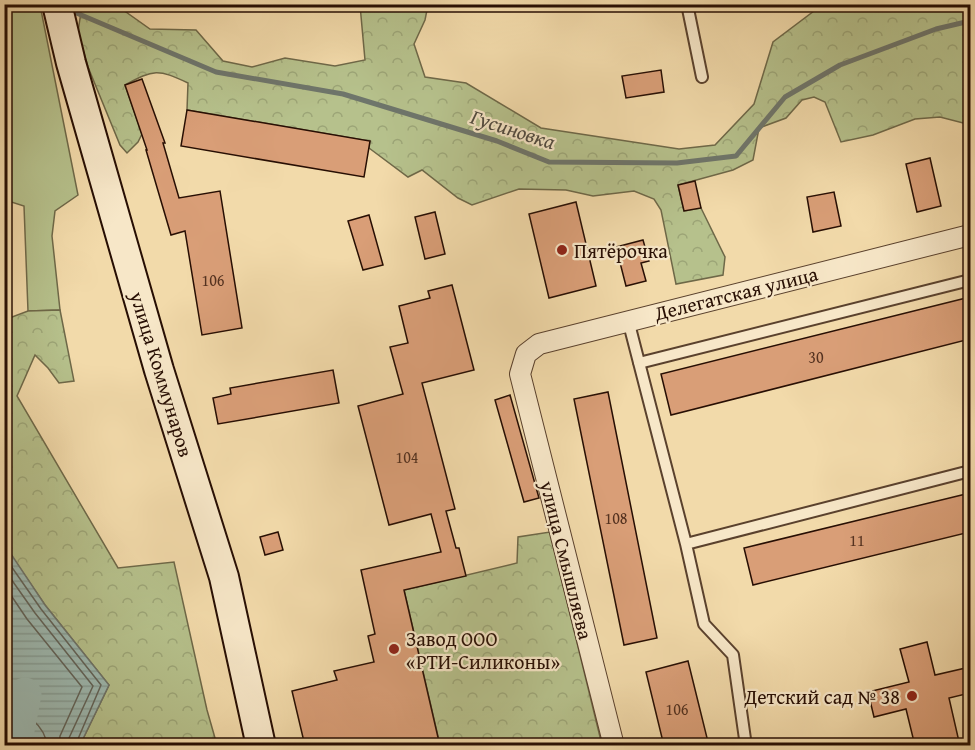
<svg xmlns="http://www.w3.org/2000/svg" width="975" height="750" font-family="'Gentium Book Plus',serif">
	<style>
		.grass { fill: #b6c18c; stroke: #6e6848; stroke-width: 1.5 }
		.forest { fill: url(#forest-crowns); stroke: #6e6848; stroke-width: 1.5 }
		.water { fill: url(#water-rules); stroke: #6e756b; stroke-width: 1.5 }
		.lines { fill: none; stroke-linecap: round; stroke-linejoin: round }
		.shore { stroke: #62645a; stroke-width: 1.5 }
		.stream { stroke: #6e756b; stroke-width: 5 }
		.river { stroke: #9db9b1; stroke-width: 33 }
		.building { fill: #d99e77; stroke: #270e03; stroke-width: 1.5 }
		.service-casing { stroke: #5a412d; stroke-width: 14 }
		.minor-casing { stroke: #5a412d; stroke-width: 22 }
		.secondary-casing { stroke: #270e03; stroke-width: 32 }
		.service { stroke: #f7e7c8; stroke-width: 10 }
		.minor { stroke: #f7e7c8; stroke-width: 20 }
		.secondary { stroke: #f7e7c8; stroke-width: 28 }
		.poi-dot { fill: #8f2418; stroke: #f7e7c8; stroke-width: 2 }
		.labels { text-anchor: middle; dominant-baseline: central; stroke-width: 4.5; stroke-linejoin: round; paint-order: stroke }
		.number-label { font-size: 16px; fill: #543220 }
		.poi-label { font-size: 20px; fill: #270e03; stroke: #f7e7c8; text-anchor: start }
		.street-label { font-size: 20px; fill: #270e03; stroke: #f7e7c8 }
		.water-label { font-size: 21px; font-style: italic; fill: #504a40; stroke: #f7e7c8 }
	</style>
	<defs>
		<pattern id="forest-crowns" width="20" height="18" patternUnits="userSpaceOnUse" patternTransform="scale(1.5)"><rect width="20" height="18" fill="#b6c18c"/><path d="M2 6a3 3 0 1 1 6 0M12 15a3 3 0 1 1 6 0" fill="none" stroke="#9ca577"/></pattern>
		<pattern id="water-rules" width="6" height="5" patternUnits="userSpaceOnUse" patternTransform="scale(1.5)"><rect width="6" height="5" fill="#9db9b1"/><path d="M0 2.5h6" fill="none" stroke="#879e97"/></pattern>
	</defs>
	<rect width="100%" height="100%" fill="#f2daaa"/>
	<filter id="stains"><feTurbulence type="fractalNoise" baseFrequency=".00333" numOctaves="4"/><feColorMatrix values="0 0 0 0 .2 0 0 0 0 .09 0 0 0 0 .02 0 0 0 .5 -.17"/></filter>
	<radialGradient id="worn" r=".72"><stop offset=".6" stop-color="#630" stop-opacity="0"/><stop offset="1" stop-color="#630" stop-opacity=".3"/></radialGradient>
	<path class="grass" d="M 5,5 L 40,5 L 78,195 L 55,211 L 52,236 L 60,310 L 28,311 L 24,206 L 5,200 Z"/>
	<path class="forest" d="M 82,5 L 116,5 L 150,29 L 196,30 L 223,61 L 252,67 L 285,58 L 335,66 L 365,60 L 360,5 L 428,5 L 425,20 L 414,44 L 425,77 L 466,83 L 541,128 L 679,149 L 715,145 L 754,104 L 773,42 L 822,5 L 970,5 L 970,123 L 967,124 L 940,117 L 915,119 L 873,135 L 841,142 L 825,102 L 814,97 L 802,100 L 786,118 L 759,128 L 753,160 L 733,170 L 678,185 L 684,211 L 701,208 L 725,257 L 723,275 L 676,284 L 661,210 L 654,199 L 634,191 L 593,196 L 566,190 L 519,189 L 472,205 L 458,198 L 422,170 L 408,177 L 369,148 L 370,141 L 187,110 L 188,83 C 158,69 154,69 125,85 L 142,134 L 138,142 L 127,153 L 120,145 L 88,67 L 78,32 Z
		M 60,310 L 74,381 L 59,383 L 48,368 L 35,355 L 17,396 L 118,568 L 174,562 L 207,710 L 217,745 L 80,745 L 109,685 L 45,605 L 8,551 L 9,535 L 4,526 L 4,320 L 28,311 Z
		M 550,532 L 602,745 L 440,745 L 404,590 L 517,563 L 518,537 Z"/>
	<path class="water" d="M 4,526 L 9,535 L 9,551 L 45,605 L 109,685 L 80,745 L 27,745 L 5,727 Z"/>
	<g class="lines">
		<path class="shore" d="M 4,556 L 41,609 L 101,685 L 75,746
			M 4,569 L 35,613 L 93,686 L 69,738 L 68,746
			M 4,585 L 27,619 L 82,687 L 60,736 L 59,746
			M 4,706 C 23,707 46,727 47,746"/>
		<path class="stream" d="M 4,6 L 34,4
			M 67,9 L 216,72 L 343,94 L 497,141 L 549,162 L 677,163 L 736,156 L 785,97 L 840,65 L 936,29 L 970,21"/>
		<path class="river" d="M 15,746 L 25,694"/>
	</g>
	<path class="building" d="M 661,70 L 664,92 L 626,98 L 622,76 Z
		M 142,79 L 165,143 L 163,143 L 179,198 L 220,191 L 242,328 L 202,335 L 185,231 L 171,235 L 146,150 L 147,150 L 125,85 Z
		M 187,110 L 370,141 L 364,177 L 181,146 Z
		M 930,158 L 941,206 L 917,212 L 906,164 Z
		M 695,181 L 701,208 L 684,211 L 678,185 Z
		M 834,192 L 841,226 L 813,232 L 807,197 Z
		M 576,202 L 596,286 L 549,298 L 529,214 Z
		M 435,212 L 445,254 L 425,259 L 415,217 Z
		M 369,215 L 383,265 L 363,270 L 348,221 Z
		M 643,240 L 649,261 L 641,263 L 646,281 L 626,286 L 616,247 Z
		M 452,285 L 474,370 L 422,383 L 455,509 L 446,511 L 456,548 L 459,548 L 466,576 L 404,590 L 440,746 L 305,746 L 292,691 L 337,680 L 334,671 L 374,662 L 368,636 L 375,634 L 361,570 L 441,552 L 431,514 L 389,525 L 358,406 L 403,394 L 390,347 L 408,343 L 399,306 L 430,298 L 428,291 Z
		M 970,297 L 970,339 L 671,415 L 661,374 Z
		M 333,370 L 339,403 L 218,424 L 213,398 L 231,394 L 230,388 Z
		M 608,392 L 657,638 L 624,645 L 574,399 Z
		M 510,395 L 539,498 L 524,502 L 495,400 Z
		M 970,493 L 970,532 L 753,585 L 744,548 Z
		M 278,532 L 283,550 L 265,555 L 260,537 Z
		M 927,642 L 935,675 L 970,667 L 970,693 L 949,698 L 960,746 L 915,746 L 906,709 L 874,717 L 868,692 L 909,682 L 900,649 Z
		M 688,661 L 709,746 L 664,746 L 646,672 Z"/>
	<g class="lines">
		<g class="service-casing">
			<path id="service" d="M 687,4 L 702,77
				M 628,320 L 686,544 L 704,624 L 733,655 L 746,746
				M 639,363 L 970,280
				M 686,544 L 970,471"/>
		</g>
		<g class="minor-casing">
			<path id="minor" d="M 614,746 L 520,374 L 526,354 L 539,344 L 970,235"/>
		</g>
		<g class="secondary-casing">
			<path id="secondary" d="M 57,4 L 71,63 L 159,370 L 224,577 L 261,746"/>
		</g>
		<use href="#service" class="service"/>
		<use href="#minor" class="minor"/>
		<use href="#secondary" class="secondary"/>
	</g>
	<g class="poi-dot">
		<circle cx="562" cy="250" r="6"/>
		<circle cx="394" cy="649" r="6"/>
		<circle cx="912" cy="696" r="6"/>
	</g>
	<g class="labels">
		<g class="number-label">
			<text x="213" y="280">106</text>
			<text x="816" y="357">30</text>
			<text x="407" y="457">104</text>
			<text x="616" y="518">108</text>
			<text x="857" y="540">11</text>
			<text x="677" y="709">106</text>
		</g>
		<g class="poi-label">
			<text x="574" y="250">Пятёрочка</text>
			<text x="406" y="638">Завод ООО<tspan x="406" dy="23">«РТИ-Силиконы»</tspan></text>
			<text x="900" y="696" text-anchor="end">Детский сад № 38</text>
		</g>
		<g class="street-label">
			<text transform="translate(736 293) rotate(-14)">Делегатская улица</text>
			<text transform="translate(162 374) rotate(73)">улица Коммунаров</text>
			<text transform="translate(567 560) rotate(76)">улица Смышляева</text>
		</g>
		<g class="water-label">
			<text transform="translate(513 129) rotate(18)">Гусиновка</text>
		</g>
	</g>
	<rect width="975" height="750" fill="none" stroke="#f2daaa" stroke-width="24"/>
	<rect x="6" y="6" width="963" height="738" fill="none" stroke="#270e03" stroke-width="3"/>
	<rect x="12" y="12" width="951" height="726" fill="none" stroke="#270e03" stroke-width="1.5"/>
	<rect width="100%" height="100%" filter="url(#stains)"/>
	<rect width="100%" height="100%" fill="url(#worn)"/>
</svg>
